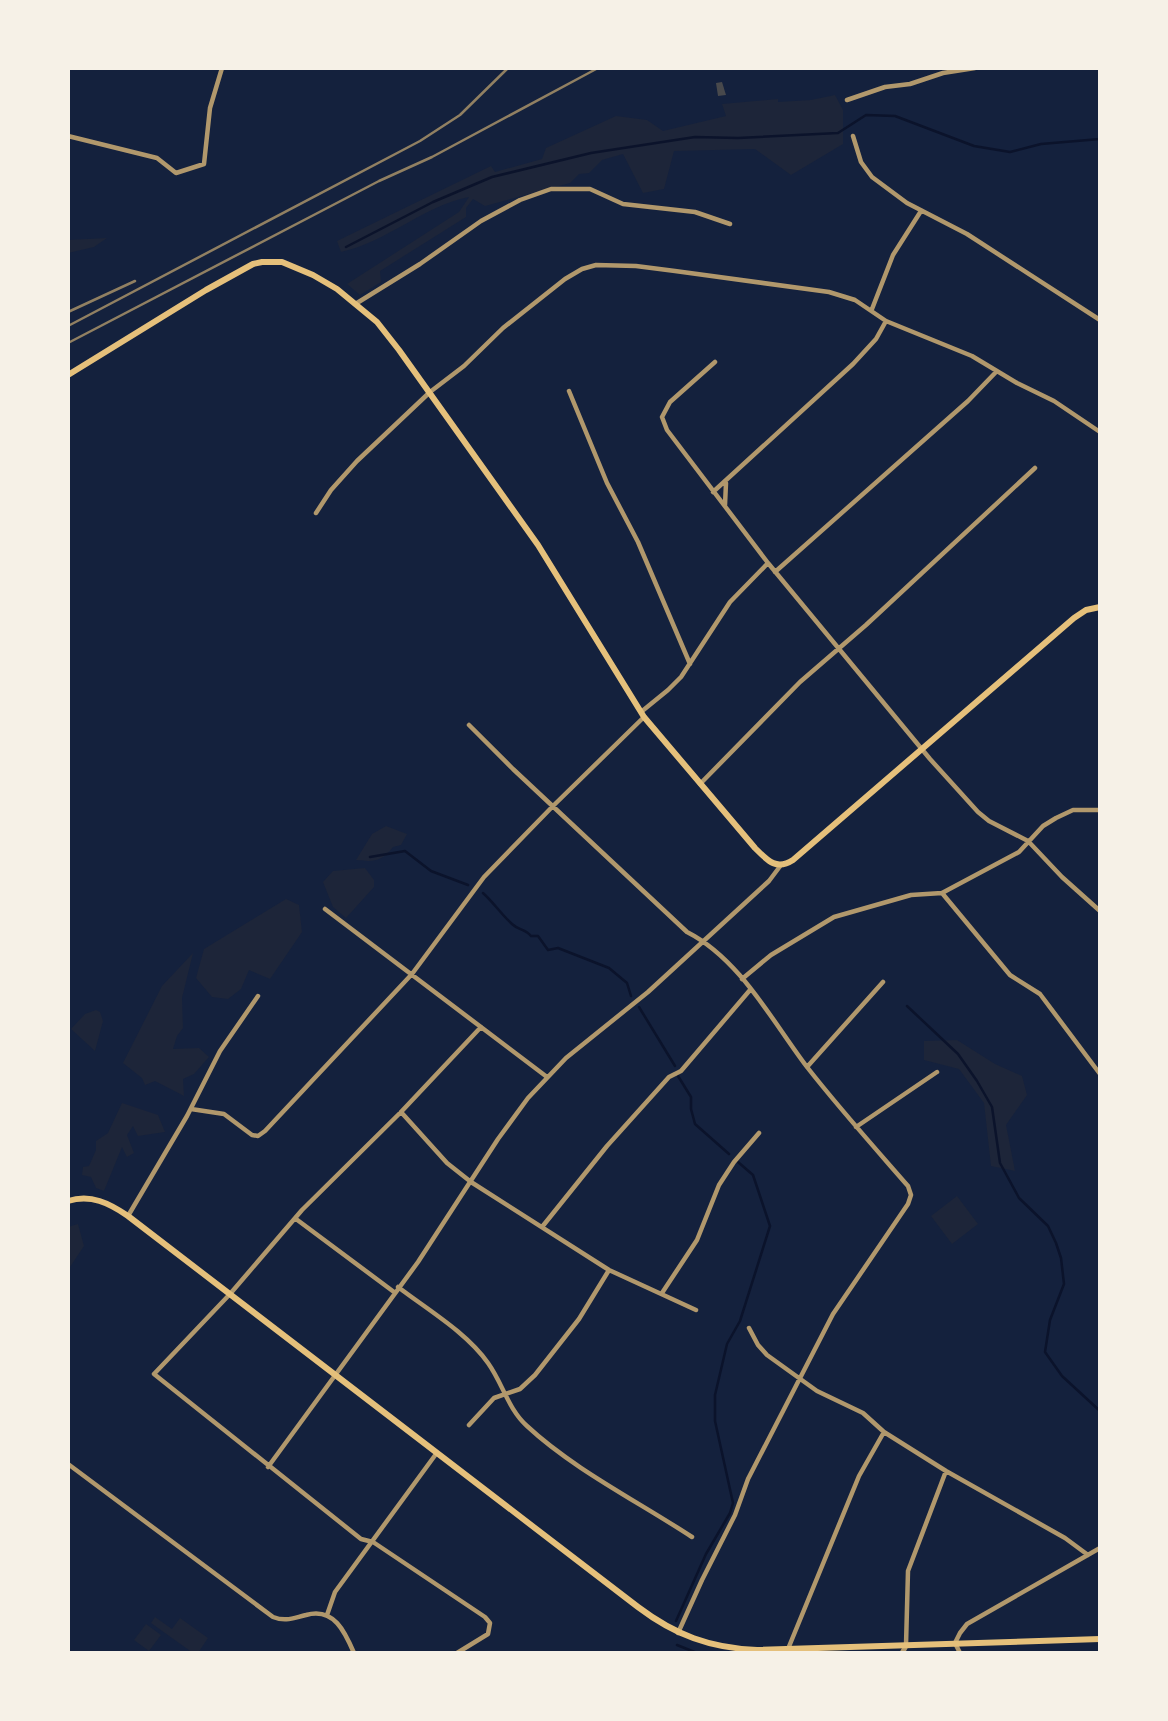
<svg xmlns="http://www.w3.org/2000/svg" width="1168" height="1721" font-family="Ubuntu,sans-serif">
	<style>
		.green { fill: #1d2539 }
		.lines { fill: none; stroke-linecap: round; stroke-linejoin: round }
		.stream { stroke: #0b132b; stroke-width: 2.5 }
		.building { fill: #48494c }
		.minor { stroke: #b1986c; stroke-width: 4.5 }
		.tertiary { stroke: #b1986c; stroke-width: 5 }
		.secondary { stroke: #e5c07b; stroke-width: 6 }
		.rail { stroke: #918062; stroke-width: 2.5 }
	</style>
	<rect width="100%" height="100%" fill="#14213d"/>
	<path class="green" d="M 835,95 L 843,110 L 843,144 L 791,175 L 755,149 L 674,151 L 664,189 L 643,193 L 623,154 L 602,160 L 589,173 L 579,174 L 570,183 L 485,206 L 473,199 L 466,208 L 466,217 L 380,271 L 381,282 L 360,295 L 347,284 L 459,212 L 469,197 C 423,206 387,242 341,252 L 337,241 L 491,166 L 495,172 L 542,159 L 546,148 L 616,116 L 647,120 L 663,131 L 726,116 L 722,104 L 778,99 L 778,102 L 811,100 Z
		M 107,238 L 94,247 L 68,253 L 68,240 Z
		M 386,826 L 407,834 L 401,845 L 393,847 C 382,862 373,862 356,860 L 372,834 Z
		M 365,868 L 374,880 L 374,887 L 346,918 L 333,907 L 323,882 L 333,871 Z
		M 286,899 L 299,905 L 302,932 L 270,979 L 249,970 L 241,989 L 228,999 L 212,997 L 196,978 L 204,949 Z
		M 193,953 L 182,998 L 183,1028 L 177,1036 L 173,1049 L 199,1048 L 209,1057 L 194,1074 L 183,1079 L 184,1096 L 155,1081 L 145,1085 L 142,1078 L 123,1063 L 162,986 Z
		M 96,1010 L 100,1012 L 103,1021 L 95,1051 L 71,1029 L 85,1014 Z
		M 957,1040 L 995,1064 L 1022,1076 L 1027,1095 L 1006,1125 L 1015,1171 L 991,1166 L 984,1103 L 959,1069 L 924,1060 L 924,1041 Z
		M 122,1103 L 158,1115 L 165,1132 L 138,1136 L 133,1126 L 127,1135 L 134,1153 L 127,1157 L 122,1147 L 104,1191 L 96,1188 L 91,1177 L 82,1175 L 83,1167 L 89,1166 L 96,1150 L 96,1141 L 108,1133 Z
		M 957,1196 L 978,1224 L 952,1244 L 931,1216 Z
		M 78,1224 L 84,1246 L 68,1270 L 68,1227 Z
		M 155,1617 L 172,1629 L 180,1618 L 208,1638 L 198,1653 L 193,1653 L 151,1623 Z
		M 146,1624 L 161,1635 L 149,1651 L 134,1640 Z"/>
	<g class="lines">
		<path class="stream" d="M 346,247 L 433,202 L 492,177 L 591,153 L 695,137 L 738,138 L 838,133 L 866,115 L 895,116 L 974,146 L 1010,152 L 1041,144 L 1100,139
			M 370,857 L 405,851 L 431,871 L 468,885
			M 483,893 C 494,903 501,914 512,924 C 518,930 526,929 531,936 L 538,936 L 548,950 L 558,948 L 609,968 L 627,983 L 631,996
			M 907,1006 L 958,1054 L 977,1081 L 992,1107 L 1000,1163 L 1019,1198 L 1048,1226 L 1056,1243 L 1061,1258 L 1064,1284 L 1050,1320 L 1045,1352 L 1062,1376 L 1100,1411
			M 639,1007 L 675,1066
			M 678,1076 L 691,1097 L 691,1109 L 695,1124 L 729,1154
			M 676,1621 L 706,1554 L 730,1513 L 733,1503 L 715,1421 L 715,1395 L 727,1344 L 740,1321 L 770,1226 L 753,1175 L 738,1162
			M 677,1645 L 697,1653"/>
	</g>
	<path class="building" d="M 722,82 L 726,95 L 718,96 L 716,83 Z"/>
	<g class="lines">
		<path class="minor" d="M 847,100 L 885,87 L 910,84 L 943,73 L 975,68
			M 68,136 L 157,158 L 176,173 L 204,164 L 210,108 L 222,68
			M 853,136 L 861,162 L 872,177 L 907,203 L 967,234 L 1100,320
			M 357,303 L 420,264 L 481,221 L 520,200 L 551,189 L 590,189 L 623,204 L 695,212 L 730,224
			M 872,309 L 893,255 L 921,211
			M 715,362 L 670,402 L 662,417 L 667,430 L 768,563 L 930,759 L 978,812 L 989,821 L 1028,841 L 1062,877 L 1100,911
			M 569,391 L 607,483 L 638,542 L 690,664
			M 713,492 L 853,364 L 876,339 L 886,321
			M 725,505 L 726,483
			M 316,513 L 331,490 L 357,461 L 430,392 L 464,366 L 503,328 L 565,279 L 582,269 L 596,265 L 636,266 L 675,271 L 829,292 L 855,300 L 886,321 L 972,356 L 1017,383 L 1054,401 L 1100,432
			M 775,572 L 968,401 L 996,372
			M 641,712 L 668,690 L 681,677 L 730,602 L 768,563
			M 469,725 L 513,769 L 687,932 C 740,959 772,1021 807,1067 C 839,1108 874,1147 908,1186 L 911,1195 L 908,1204 L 833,1314 L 748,1479 L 735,1515 L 702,1580 L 678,1633
			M 700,784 L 800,682 L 866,625 L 1035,468
			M 942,893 L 1010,975 L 1040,994 L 1100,1074
			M 325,909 L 547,1077
			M 742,979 L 771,955 L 834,917 L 911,895 L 942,893 L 1019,852 L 1043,826 L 1056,818 L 1073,810 L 1100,810
			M 807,1067 L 883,982
			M 191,1109 L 224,1114 L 252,1135 L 258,1136 L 265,1131 L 412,974 L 484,877 L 553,806 L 644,717
			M 401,1112 L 447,1163 L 471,1182 L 609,1270 L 696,1310
			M 856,1127 L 937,1072
			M 128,1216 L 187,1116 L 220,1051 L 258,996
			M 296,1219 L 394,1292
			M 542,1227 L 607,1146 L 669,1077 L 681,1071 L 750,990
			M 398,1287 C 428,1310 466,1332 488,1363 C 503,1384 508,1409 527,1426 C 573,1469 639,1502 692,1537
			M 662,1293 L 697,1240 L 719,1185 L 734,1162 L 759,1133
			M 749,1328 L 758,1345 L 767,1355 L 817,1391 L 863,1413 L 884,1432 L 946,1471 L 1065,1538 L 1088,1555
			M 469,1425 L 494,1398 L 520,1389 L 535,1375 L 579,1319 L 609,1270
			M 68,1464 L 273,1617 C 286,1622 293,1618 306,1615 C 334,1607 345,1632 354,1653
			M 268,1467 L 418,1262 L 498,1139 L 528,1098 L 566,1058 L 648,992 L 769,881 L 781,865
			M 327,1615 L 335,1592 L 436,1454
			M 906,1645 L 908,1571 L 946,1471
			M 788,1649 L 859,1476 L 884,1432
			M 457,1653 L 488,1634 L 490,1623 L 485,1617 L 373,1542 L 361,1539 L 154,1374 L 230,1294 L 302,1210 L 401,1112 L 481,1027
			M 960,1653 L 955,1643 L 960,1633 L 967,1624 L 1100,1548"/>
		<path class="tertiary" d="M 902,1653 L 906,1646"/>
		<path class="secondary" d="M 68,375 L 206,290 L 253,264 L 262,262 L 282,262 L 313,275 L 337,289 L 377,322 L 399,350 L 538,545 L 644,717 L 755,848 C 767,860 776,871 793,860 L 1074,618 L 1086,610 L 1100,607
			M 68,1201 C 91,1194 109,1203 128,1216 L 638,1607 C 675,1635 710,1648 757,1650 L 1100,1639"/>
		<path class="rail" d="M 68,312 L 135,281
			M 68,326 L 420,141 L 460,115 L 508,68
			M 68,343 L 379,181 L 432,157 L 598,68"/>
	</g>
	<rect width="1168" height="1721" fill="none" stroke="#f6f1e7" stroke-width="140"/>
</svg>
